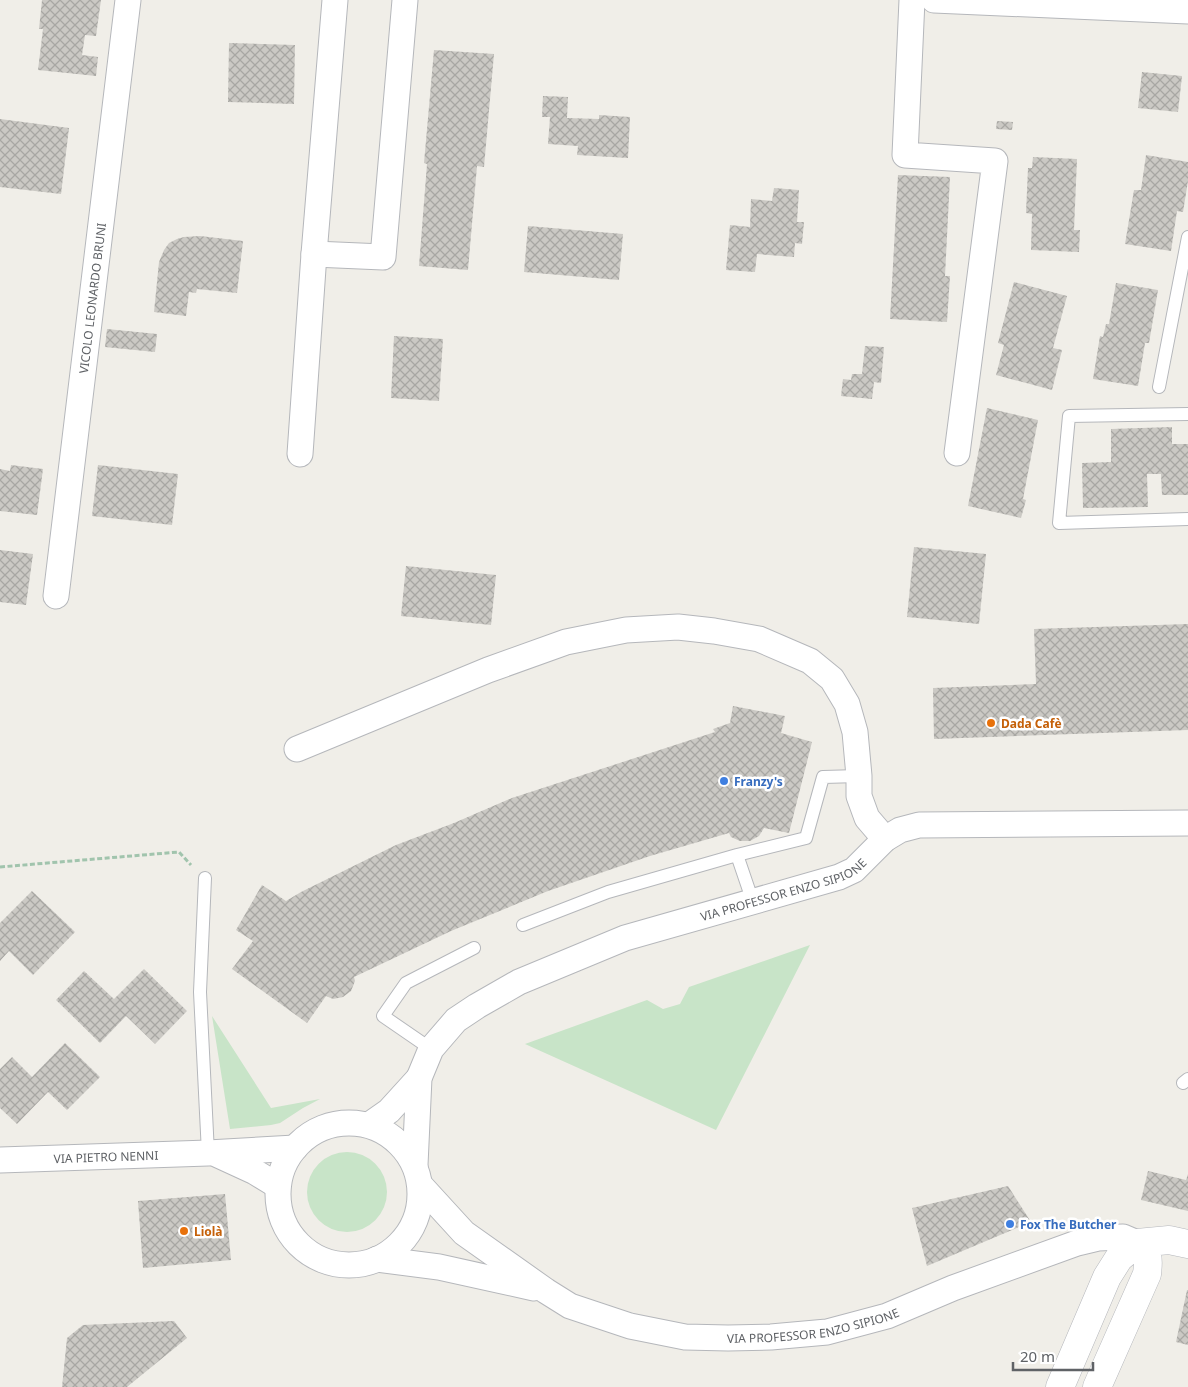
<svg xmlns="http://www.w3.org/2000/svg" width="1188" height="1387" font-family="'Noto Sans',sans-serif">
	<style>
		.green { fill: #c8e4c8 }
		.building { fill: url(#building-cross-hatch) }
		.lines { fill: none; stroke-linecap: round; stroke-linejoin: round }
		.lane-casing { stroke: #b5b7bb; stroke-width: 14 }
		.street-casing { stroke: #b5b7bb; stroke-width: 27 }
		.secondary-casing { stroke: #b4b6bb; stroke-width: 29 }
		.path { stroke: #a1c4ad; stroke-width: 3; stroke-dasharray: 5 2.5; stroke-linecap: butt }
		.lane { stroke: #fff; stroke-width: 12 }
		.street { stroke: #fff; stroke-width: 25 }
		.secondary { stroke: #fff; stroke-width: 28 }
		.food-dot { fill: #e8710a; stroke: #fff; stroke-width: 2 }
		.shop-dot { fill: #3f7fe0; stroke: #fff; stroke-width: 2 }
		.labels { text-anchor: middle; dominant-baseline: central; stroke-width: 5; stroke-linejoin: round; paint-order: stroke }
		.street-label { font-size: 12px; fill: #5f6266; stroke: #fff }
		.food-label { font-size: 12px; font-weight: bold; fill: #c56008; stroke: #fff; text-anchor: start }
		.shop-label { font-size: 12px; font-weight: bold; fill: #366cbe; stroke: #fff; text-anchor: start }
	</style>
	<defs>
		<pattern id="building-cross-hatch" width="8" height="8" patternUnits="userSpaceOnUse" patternTransform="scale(1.25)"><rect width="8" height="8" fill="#cbc9c4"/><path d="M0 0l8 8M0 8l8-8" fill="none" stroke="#a8a7a3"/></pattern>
	</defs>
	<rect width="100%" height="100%" fill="#f0eee8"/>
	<path class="green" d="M 810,945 L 716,1130 L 525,1044 L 647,1000 L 663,1009 L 680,1004 L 689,987 Z
		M 212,1016 L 271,1108 L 320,1099 L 303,1108 L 280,1123 L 271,1125 L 230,1129 Z
		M307 1192a40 40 0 1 1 80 0a40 40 0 1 1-80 0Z"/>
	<path class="building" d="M 42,0 L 101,0 L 96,36 L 85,35 L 82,55 L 98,57 L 96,76 L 38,70 L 43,29 L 39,29 Z
		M 229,43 L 295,45 L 294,104 L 228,102 Z
		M 434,50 L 494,54 L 484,167 L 477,166 L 468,270 L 419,266 L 427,164 L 424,163 Z
		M 1142,72 L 1182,76 L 1178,112 L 1138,108 Z
		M 543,96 L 568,97 L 567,118 L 599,119 L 599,115 L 630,117 L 628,158 L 577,155 L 578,146 L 548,144 L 550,117 L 542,117 Z
		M 0,119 L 69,128 L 61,194 L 0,187 Z
		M 997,121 L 1013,122 L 1012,130 L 996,129 Z
		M 1146,155 L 1188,162 L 1188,181 L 1183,212 L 1177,211 L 1171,251 L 1125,244 L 1134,190 L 1141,190 Z
		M 1033,157 L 1077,159 L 1074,230 L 1080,230 L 1079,252 L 1031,250 L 1032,214 L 1026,213 L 1028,168 L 1032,168 Z
		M 898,175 L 950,177 L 945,276 L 950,276 L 947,322 L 890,319 Z
		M 774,188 L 799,190 L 797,222 L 804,222 L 802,244 L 795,243 L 794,257 L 757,254 L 755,272 L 726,270 L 730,225 L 750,227 L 751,199 L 772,201 Z
		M 528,226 L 623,234 L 619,280 L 524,272 Z
		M 200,236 L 243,241 L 237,293 L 197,289 L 196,293 L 189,292 L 186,316 L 154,312 L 159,262 L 164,250 L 169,243 L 177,239 L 184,237 Z
		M 1014,282 L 1067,296 L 1053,348 L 1062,350 L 1052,390 L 996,375 L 1004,345 L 998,343 Z
		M 1116,283 L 1158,290 L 1149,343 L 1145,343 L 1138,386 L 1093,379 L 1100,336 L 1103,337 L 1106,324 L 1109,324 Z
		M 107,329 L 157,334 L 155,352 L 105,347 Z
		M 394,336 L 443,339 L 439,401 L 391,398 Z
		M 865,346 L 884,347 L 881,383 L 874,382 L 872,399 L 841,396 L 843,379 L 851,380 L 852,374 L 862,374 Z
		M 987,408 L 1038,420 L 1023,499 L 1026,500 L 1021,518 L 968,506 Z
		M 1172,427 L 1172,444 L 1188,444 L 1188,495 L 1162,495 L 1161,474 L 1147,474 L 1148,507 L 1083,508 L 1082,463 L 1111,462 L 1111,429 Z
		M 11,465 L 43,469 L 37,515 L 0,511 L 0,469 L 10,471 Z
		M 98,465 L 178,474 L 172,525 L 92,516 Z
		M 914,547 L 986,554 L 979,624 L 907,617 Z
		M 0,550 L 33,554 L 26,605 L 0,602 Z
		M 406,566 L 496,575 L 491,625 L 401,616 Z
		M 1188,624 L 1188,730 L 934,739 L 933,688 L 1036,684 L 1034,629 Z
		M 733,706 L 785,716 L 781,733 L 812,742 L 789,833 L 764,828 L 759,836 L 750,841 L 740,841 L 731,837 L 729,833 L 650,856 L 548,891 L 451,931 L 354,977 L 355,981 L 351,991 L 343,997 L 333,999 L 326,996 L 307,1023 L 232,969 L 253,941 L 236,930 L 262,885 L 286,901 L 301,892 L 396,845 L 454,823 L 512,798 L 715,732 L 713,729 L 730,723 Z
		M 32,891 L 75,932 L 33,975 L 9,951 L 0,961 L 0,923 Z
		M 144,969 L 187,1011 L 155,1044 L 126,1016 L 100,1043 L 56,1000 L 84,971 L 114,999 Z
		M 65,1043 L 100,1077 L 67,1110 L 48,1092 L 17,1124 L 0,1108 L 0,1069 L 12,1057 L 32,1077 Z
		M 1148,1171 L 1186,1180 L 1188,1174 L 1188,1211 L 1141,1200 Z
		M 1008,1186 L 1031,1222 L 927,1266 L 912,1208 Z
		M 225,1194 L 231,1260 L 143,1268 L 138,1201 Z
		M 1187,1290 L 1188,1290 L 1188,1345 L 1176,1342 Z
		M 174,1321 L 187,1338 L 127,1387 L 62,1387 L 67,1338 L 83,1325 Z"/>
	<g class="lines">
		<g class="lane-casing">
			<path id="lane" d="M 1159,387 L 1188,237
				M 1188,414 L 1069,416 L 1059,523 L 1188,519
				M 737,855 L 753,902
				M 205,878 L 200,992 L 208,1153
				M 523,925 L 608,892 L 737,855 L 806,838 L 823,777 L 859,776
				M 431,1049 L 383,1016 L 406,983 L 474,948
				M 1183,1083 L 1188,1079"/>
		</g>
		<g class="street-casing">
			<g id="street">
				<path d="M 912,0 L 905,155 L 995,161 L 957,453"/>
				<path d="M 934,0 L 1188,11"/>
				<path d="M 314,254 L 383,257 L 405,0"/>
				<path d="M 300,454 L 314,254 L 335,0"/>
				<path id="s1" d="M 56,596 L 128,0"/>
				<path d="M 297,749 L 488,670 L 566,642 L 626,630 L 678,627 L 714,631 L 759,639 L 810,661 L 832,679 L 847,704 L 855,732 L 859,776 L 859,796 L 867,818 L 885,839"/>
				<circle cx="349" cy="1194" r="71"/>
				<path d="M 369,1125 L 389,1111 L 419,1078"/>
				<path d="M 218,1155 L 255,1172 L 278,1186"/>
				<path id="s2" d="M 0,1160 L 208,1153 L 295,1148"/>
				<path id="s3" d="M 415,1165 L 419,1078 L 431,1049 L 456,1020 L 477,1006 L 519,982 L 625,938 L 839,877 L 854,870 L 885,839 L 900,830 L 919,825 L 1188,823"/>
				<path id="s4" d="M 421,1186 L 464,1233 L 546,1291 L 570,1306 L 630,1326 L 685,1337 L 728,1338 L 771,1337 L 827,1332 L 887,1316 L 953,1288 L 1077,1243 L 1098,1238 L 1123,1237 L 1137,1243"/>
				<path d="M 377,1259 L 439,1267 L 534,1288"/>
			</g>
		</g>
		<g class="secondary-casing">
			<path id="secondary" d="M 1060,1387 L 1107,1277 L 1119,1258 L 1137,1243 L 1169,1240 L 1188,1244
				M 1097,1387 L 1147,1274 C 1149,1258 1149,1254 1137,1243"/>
		</g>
		<path class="path" d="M 0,867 L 179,852 L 191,865"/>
		<use href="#lane" class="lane"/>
		<use href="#street" class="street"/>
		<use href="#secondary" class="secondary"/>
	</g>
	<g class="food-dot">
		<circle cx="991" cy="723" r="5"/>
		<circle cx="184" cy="1231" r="5"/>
	</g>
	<g class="shop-dot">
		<circle cx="724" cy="781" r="5"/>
		<circle cx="1010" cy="1224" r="5"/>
	</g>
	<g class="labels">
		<g class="street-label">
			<text stroke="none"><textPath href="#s1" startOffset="300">VICOLO LEONARDO BRUNI</textPath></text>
			<text stroke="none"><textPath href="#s3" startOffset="511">VIA PROFESSOR ENZO SIPIONE</textPath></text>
			<text stroke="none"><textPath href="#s2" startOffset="106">VIA PIETRO NENNI</textPath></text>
			<text stroke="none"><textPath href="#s4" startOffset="441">VIA PROFESSOR ENZO SIPIONE</textPath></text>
		</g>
		<g class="food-label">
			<text x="1001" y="723">Dada Cafè</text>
			<text x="194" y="1231">Liolà</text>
		</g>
		<g class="shop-label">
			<text x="734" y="781">Franzy's</text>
			<text x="1020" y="1224">Fox The Butcher</text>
		</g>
	</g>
	<path d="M1013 1362v8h80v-8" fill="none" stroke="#5f6266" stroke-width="2.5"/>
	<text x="1020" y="1362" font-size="15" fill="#5f6266" stroke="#ffffff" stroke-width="4" paint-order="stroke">20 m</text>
</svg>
